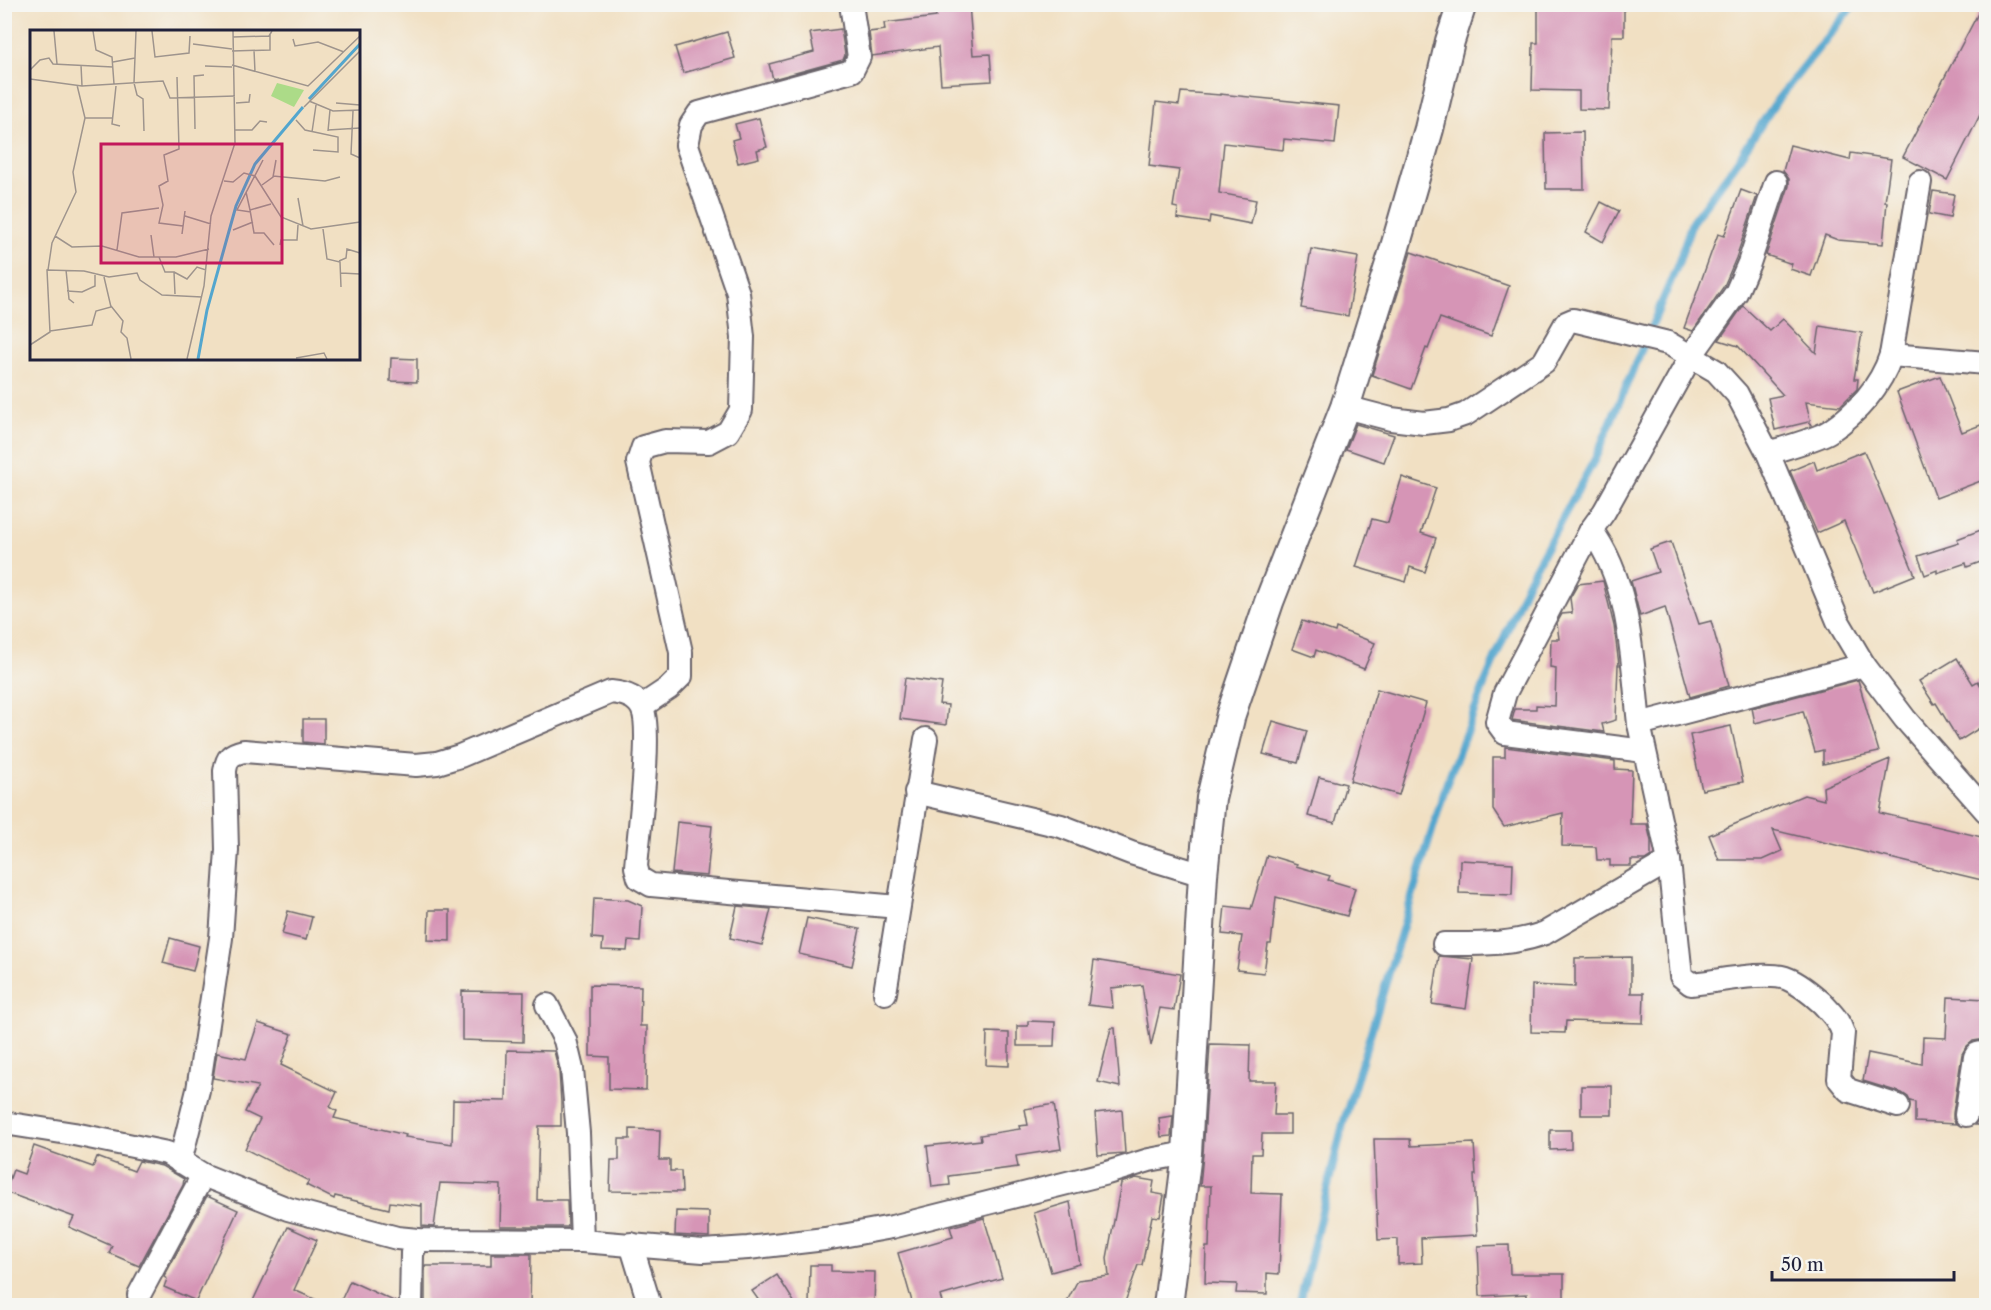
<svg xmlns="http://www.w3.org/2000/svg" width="1991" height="1310" viewBox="0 0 1991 1310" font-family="'Libre Caslon Text',serif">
  <rect width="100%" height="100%" fill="#f6f6f2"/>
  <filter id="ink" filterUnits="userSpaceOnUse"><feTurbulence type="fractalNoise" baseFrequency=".0167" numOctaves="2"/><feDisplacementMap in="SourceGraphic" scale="12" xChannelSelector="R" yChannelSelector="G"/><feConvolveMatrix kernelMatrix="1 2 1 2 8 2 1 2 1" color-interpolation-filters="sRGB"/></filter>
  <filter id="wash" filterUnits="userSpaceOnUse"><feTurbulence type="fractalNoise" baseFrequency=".008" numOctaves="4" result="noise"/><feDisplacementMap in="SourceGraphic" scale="24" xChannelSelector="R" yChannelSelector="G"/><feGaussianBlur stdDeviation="1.35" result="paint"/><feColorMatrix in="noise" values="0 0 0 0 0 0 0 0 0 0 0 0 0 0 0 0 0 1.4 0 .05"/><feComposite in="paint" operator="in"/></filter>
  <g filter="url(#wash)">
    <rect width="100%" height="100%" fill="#f1e0c3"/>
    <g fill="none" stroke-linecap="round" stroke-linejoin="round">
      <path stroke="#53a6ce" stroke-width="8" d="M1299,1306L1343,1124L1446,785L1486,680L1528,581L1595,459L1678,264L1692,222L1734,166L1778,99L1854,4"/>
    </g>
    <g id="blocks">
      <g fill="#d695b6">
        <path d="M935,4H969L973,55L990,54L992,81L941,84L938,47L872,56L869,32L885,30L884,23L936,17Z"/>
        <path d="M1538,4H1624V36H1612L1609,110L1579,109V91L1532,90L1533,43H1538Z"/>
        <path d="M1983,4H1986V103L1947,180L1903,157Z"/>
        <path d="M841,29L845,55L843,60L773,79L769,64L814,52L810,33Z"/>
        <path d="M727,32L735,58L683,73L675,47Z"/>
        <path d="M1181,92L1220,95V94L1339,106L1335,144L1284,139L1283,150L1224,143L1219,193L1256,200L1251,224L1210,216L1209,223L1177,218L1178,208L1173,207L1179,170L1149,166L1156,102L1179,105Z"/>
        <path d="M759,118L767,147L757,150L759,158L738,163L732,140L739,138L735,124Z"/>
        <path d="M1583,132L1584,189H1546L1545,133Z"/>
        <path d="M1790,145L1850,160L1851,153L1891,159L1885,202H1887L1883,244L1838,240L1825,235L1811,276L1790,269L1792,264L1766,255L1789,186V179L1783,171Z"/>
        <path d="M1741,190L1757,196L1736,258L1724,286L1693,331L1684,328L1718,234L1724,236Z"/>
        <path d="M1933,191L1954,194L1950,218L1929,214Z"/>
        <path d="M1601,202L1619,211L1603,242L1586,232Z"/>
        <path d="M1311,249L1358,257L1348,316L1301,308Z"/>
        <path d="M1411,252L1509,286L1491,336L1440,318L1428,349L1426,348L1411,389L1372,375Z"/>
        <path d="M1743,306L1770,331L1783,319L1816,353L1820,326L1862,333L1854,379H1858L1857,389L1840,406L1806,402L1811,425L1808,422L1775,430L1768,398L1783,395L1738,346L1719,340Z"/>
        <path d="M391,358L417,359V382L390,381Z"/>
        <path d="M1940,376L1962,432L1986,423V479L1936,498L1897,392Z"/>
        <path d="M1356,424L1394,435L1384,462L1346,449Z"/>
        <path d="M1864,451L1915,575L1873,592L1844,521L1817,533L1790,471L1814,461L1817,470Z"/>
        <path d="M1402,477L1436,488L1421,533L1436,538L1425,572L1410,567L1406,582L1356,567L1372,519L1388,523Z"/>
        <path d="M1986,528V560L1967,567L1966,563L1937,573V570L1925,575L1918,556L1959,543L1957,539Z"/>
        <path d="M1671,542L1699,624L1711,621L1729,686L1690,697L1665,607L1640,616L1631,581L1658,572L1650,549Z"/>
        <path d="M1603,581L1614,626L1619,665H1618L1616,720L1602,724L1604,732L1512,720L1515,709H1536V705L1555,706L1556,668L1550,667L1551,639H1559L1557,623L1562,614L1572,613L1570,598L1578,584Z"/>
        <path d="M1302,621L1335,632L1336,628L1375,643L1364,669L1316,650L1314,657L1292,649Z"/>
        <path d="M1957,658L1973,684L1978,681L1986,695V724L1959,741L1936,703L1934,704L1919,681Z"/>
        <path d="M905,678L942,683L939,704L948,705L946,725L900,719Z"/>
        <path d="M1858,680L1879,752L1823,764V750L1815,752L1803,711L1755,723L1752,708Z"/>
        <path d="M1377,689L1426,703L1399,795L1350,781Z"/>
        <path d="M303,719H324V744L303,742Z"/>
        <path d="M1273,721L1307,731L1298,763L1263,754Z"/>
        <path d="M1731,726L1743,782L1702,790L1690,735Z"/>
        <path d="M1505,747L1615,761V769L1632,770L1630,824H1647L1651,841V856L1645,860H1631V866H1610V860H1597L1596,847L1562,846L1563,813L1504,827L1493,810V757H1505Z"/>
        <path d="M1890,759L1880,813L1986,838V881L1773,830L1782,851L1762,860H1719L1709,835L1804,795L1824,800L1823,787Z"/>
        <path d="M1319,777L1346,784L1335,823L1308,816Z"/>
        <path d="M677,822L712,826L707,876L672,873Z"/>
        <path d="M1267,855L1297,864L1296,866L1330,876L1328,880L1355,888L1347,916L1276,897L1271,944H1268L1264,973L1237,970L1242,936L1222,934L1225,906L1251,909Z"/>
        <path d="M1460,860L1513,863L1512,895L1459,893Z"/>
        <path d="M594,898L628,900L642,906L640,942L628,941L627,951L602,950L603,939L592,938Z"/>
        <path d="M737,906L771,909L762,945L730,938Z"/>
        <path d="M429,910H450V941L428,940Z"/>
        <path d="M288,911L312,917L306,940L282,934Z"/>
        <path d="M807,918L860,929L852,966L799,954Z"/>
        <path d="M170,938L199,946L193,971L163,963Z"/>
        <path d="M1439,956L1473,959L1466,1009L1432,1004Z"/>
        <path d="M1631,957V993H1644L1643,1023L1566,1021L1565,1033L1531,1032L1532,985L1575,987V958Z"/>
        <path d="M1094,960L1180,974L1174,1010L1160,1008L1151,1046L1142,985L1111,988L1113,1008L1088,1005Z"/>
        <path d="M590,985L641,986L640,1026H647L646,1090L609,1089V1057L590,1056Z"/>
        <path d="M462,991L524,992L523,1042L462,1040Z"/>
        <path d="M1948,997L1986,999V1039L1973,1041L1966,1047L1962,1054L1953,1113V1119L1956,1124L1915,1122V1102L1910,1101L1908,1097L1902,1093L1863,1081L1868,1053L1922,1064L1923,1037L1946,1038Z"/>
        <path d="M1028,1021L1055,1022L1054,1046H1017V1026H1028Z"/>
        <path d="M258,1023L292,1034L281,1065L337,1092L330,1107L337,1111L334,1118L406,1135L405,1137L452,1144L453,1100L506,1101L507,1050L554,1051L559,1071L561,1102V1126H539L537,1200H567L568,1227H500L501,1185L440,1183L434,1227L422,1226V1203L421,1206L390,1202L389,1209L335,1196L334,1199L306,1185L309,1181L245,1149L260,1119L245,1112L258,1086L213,1078L217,1053L246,1059Z"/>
        <path d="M1111,1028H1115L1120,1087L1098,1082Z"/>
        <path d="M987,1032L1009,1033V1066L986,1065Z"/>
        <path d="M1210,1044L1250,1045L1249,1081H1276L1274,1115H1290V1134H1262L1261,1154H1252L1251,1193L1282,1194L1279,1274L1267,1273V1294L1236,1293L1237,1284L1205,1283L1206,1247H1209L1211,1186H1200L1203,1154Z"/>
        <path d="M1986,1071V1125H1975L1979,1117Z"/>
        <rect x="1581" y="1086" width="31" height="29"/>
        <path d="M1054,1104L1061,1149L1016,1156L1018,1167L949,1176L950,1185L932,1187L927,1146L981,1140L980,1135L1020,1129L1019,1126L1028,1125L1025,1109Z"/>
        <path d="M1122,1110L1125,1153L1098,1155L1095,1113Z"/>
        <path d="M1173,1116L1171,1136L1161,1137L1159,1118Z"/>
        <path d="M630,1129L660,1130L659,1160H670V1171H681L682,1192L610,1191L611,1160H619V1139H630Z"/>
        <path d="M1550,1130H1571V1149L1550,1150Z"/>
        <path d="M1374,1139H1410L1411,1146L1474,1143L1476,1175H1474L1477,1235L1421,1238L1422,1263L1398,1264V1239L1378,1240Z"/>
        <path d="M34,1146L93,1167L97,1157L134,1171L139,1161L162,1166L184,1179L183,1185L139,1266L109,1253L112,1246L69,1227L74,1217L5,1192L13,1170L24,1174Z"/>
        <path d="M1136,1178L1154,1181L1152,1193L1164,1195L1160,1217L1152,1216L1142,1265H1138L1124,1305H1065L1078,1280L1109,1276L1107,1258L1121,1183Z"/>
        <path d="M207,1196L238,1210L196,1301L164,1287L167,1279L164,1277Z"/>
        <path d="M1070,1202L1080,1264L1051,1272L1034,1213Z"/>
        <path d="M676,1211L709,1212V1237L675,1235Z"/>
        <path d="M984,1218L1002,1278L940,1296L943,1305H913L898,1253L953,1237L950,1227Z"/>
        <path d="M288,1227L317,1240L294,1290L328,1305H251Z"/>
        <path d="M1509,1245L1510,1274H1564V1305H1527V1294L1480,1296L1478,1246Z"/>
        <path d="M491,1254H531L530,1305H425V1266H491Z"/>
        <path d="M810,1265H831V1271L875,1272L874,1305H809Z"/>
        <path d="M777,1275L796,1305H762L752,1291Z"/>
        <path d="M350,1281L398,1303V1305H339Z"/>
      </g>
    </g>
  </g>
  <g filter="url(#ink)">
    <use href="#blocks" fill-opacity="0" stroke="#6a646b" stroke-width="1.5"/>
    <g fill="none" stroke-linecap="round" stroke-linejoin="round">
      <g stroke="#6a646b" stroke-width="26">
        <g id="minor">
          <path d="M1891,355L1986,363"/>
          <path d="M1345,407L1391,419L1424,423L1449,420L1466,414L1544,362L1566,323L1573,320L1668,343L1716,371L1737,394L1768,453L1838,621L1864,665L1905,719L1986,811"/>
          <path d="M1768,453C1784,448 1818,439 1830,431C1857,413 1881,386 1891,355L1920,182"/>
          <path d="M1591,530C1631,583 1632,661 1639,724"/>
          <path d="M1864,665L1639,724L1669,861L1681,976L1691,984C1715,982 1767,970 1788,979C1800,984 1812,994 1822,1003C1831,1013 1839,1020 1843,1033L1839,1079L1848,1090L1898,1106"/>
          <path d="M642,706L669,688L681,676V652L638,462L643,447L665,441L709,442L728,432L741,410L743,337L738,293L687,145L691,125L699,113L852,71L859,57L851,4"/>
          <path d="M1644,751L1505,733L1497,722L1505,693L1591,530L1604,512L1691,356L1736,293L1749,263L1776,182"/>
          <path d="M916,792L1061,826L1131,853L1203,875"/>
          <path d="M1444,944C1479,944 1512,945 1545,933L1669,861"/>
          <path d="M885,993L926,739"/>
          <path d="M547,1005L565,1040L572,1069L578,1133L582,1241"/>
          <path d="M1966,1115L1975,1057L1977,1054L1986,1052"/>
          <path d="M4,1123L74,1134L167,1153L203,1175L288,1209L397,1238L418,1240L582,1241L703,1251L748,1248L825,1239L892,1227L1107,1173L1149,1160L1187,1153"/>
          <path d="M180,1162L198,1090L221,938L227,850L225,771C227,757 231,754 244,751L416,765L437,763L460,756L611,692C623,693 636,696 642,708C653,728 638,838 636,867L639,878L651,885L898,907"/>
          <path d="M631,1244L650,1306"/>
          <path d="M139,1295L203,1175"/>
          <path d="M411,1306L412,1253L418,1240"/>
        </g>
      </g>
      <g stroke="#6a646b" stroke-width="32">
        <path id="tertiary" d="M1168,1306L1187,1153L1203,875L1211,798L1231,714L1269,602L1345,407L1393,254L1429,129L1450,41L1462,4"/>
      </g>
      <use href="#minor" stroke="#fff" stroke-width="22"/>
      <use href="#tertiary" stroke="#fff" stroke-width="28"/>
    </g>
  </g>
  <g transform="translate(30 30)">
    <rect width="330" height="330" fill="#f1e0c3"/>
    <path d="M247,53L274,60L264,77L241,66Z" fill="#acdb88"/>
    <path fill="none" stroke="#53a6ce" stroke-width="3" d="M279,69L330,14M168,329L177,280L206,176L225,134L273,77"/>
    <path fill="none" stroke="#9e948d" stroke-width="1.5" d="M24,1L27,34M63,1L66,20L82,27L84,54M106,1L104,53L107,65L113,69L114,101M122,1L125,27L159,23L160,6M203,7L239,6L242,1M263,9L265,16L288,12L314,22M163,14L202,19M224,20L225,42M202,21L240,20V5M83,32L105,28M51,35L52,56M202,35L278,56L330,6M175,36L202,37M0,40L10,30L19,28L23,34L83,37M147,47L149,119L134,125L138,151L129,156L133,175L129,193L153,196M0,49L52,56L133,51L140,68L205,66M86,56L82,94L90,96M279,71L303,81L330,80M206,73L219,72L220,64M306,73L330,75M274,77L330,21M323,81L321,124L330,128M55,88H82M266,90L275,100L308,107V122L283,120M165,99L164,46L174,45M205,100H222L230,91L237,92M298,100L330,98M298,101L300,80M282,102L286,75M243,146L295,151L310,147M194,151L203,152L214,143L225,146L251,187L281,199L330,192M232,155L243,147L246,130M216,162L220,180M268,168L273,196M241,174L220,180L224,203H234L244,215M221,182L207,180L233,130M155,186L181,194M293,199L297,229L310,232L311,257M203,200L223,192M152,204L155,181M121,205L124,227M25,206L42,217L72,216L109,227H146L179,219M250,215L251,210H267L268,195M87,220L92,183L129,178M129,227L135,242H144L145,264M309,231L316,228L317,219L330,223M18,240L22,213L46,162L43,142L55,88L47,55M36,240L39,269L44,273M144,242L157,249L167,237L176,240M311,243L330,244M37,261L52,262L65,256V243M81,276L93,291L91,302L97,308L101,329M20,301L62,295L66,281L81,277L74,247M0,315L20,302L17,240L54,241L79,247L107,243L110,250L132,265L172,267M266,328L294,323L297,329M157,329L174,256L181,186L205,113L203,1"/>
    <path fill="#c2185b" fill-opacity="0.15" stroke="#c2185b" stroke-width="3" d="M71,114H252V233H71Z"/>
    <rect width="330" height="330" fill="none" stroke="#22223b" stroke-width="3"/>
  </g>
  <rect width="1991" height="1310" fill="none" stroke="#f6f6f2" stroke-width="24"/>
  <path d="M1772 1271v9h182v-9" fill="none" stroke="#22223b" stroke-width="3"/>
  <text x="1781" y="1271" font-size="18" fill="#22223b" stroke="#f6f6f2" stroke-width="4.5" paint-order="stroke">50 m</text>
</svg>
